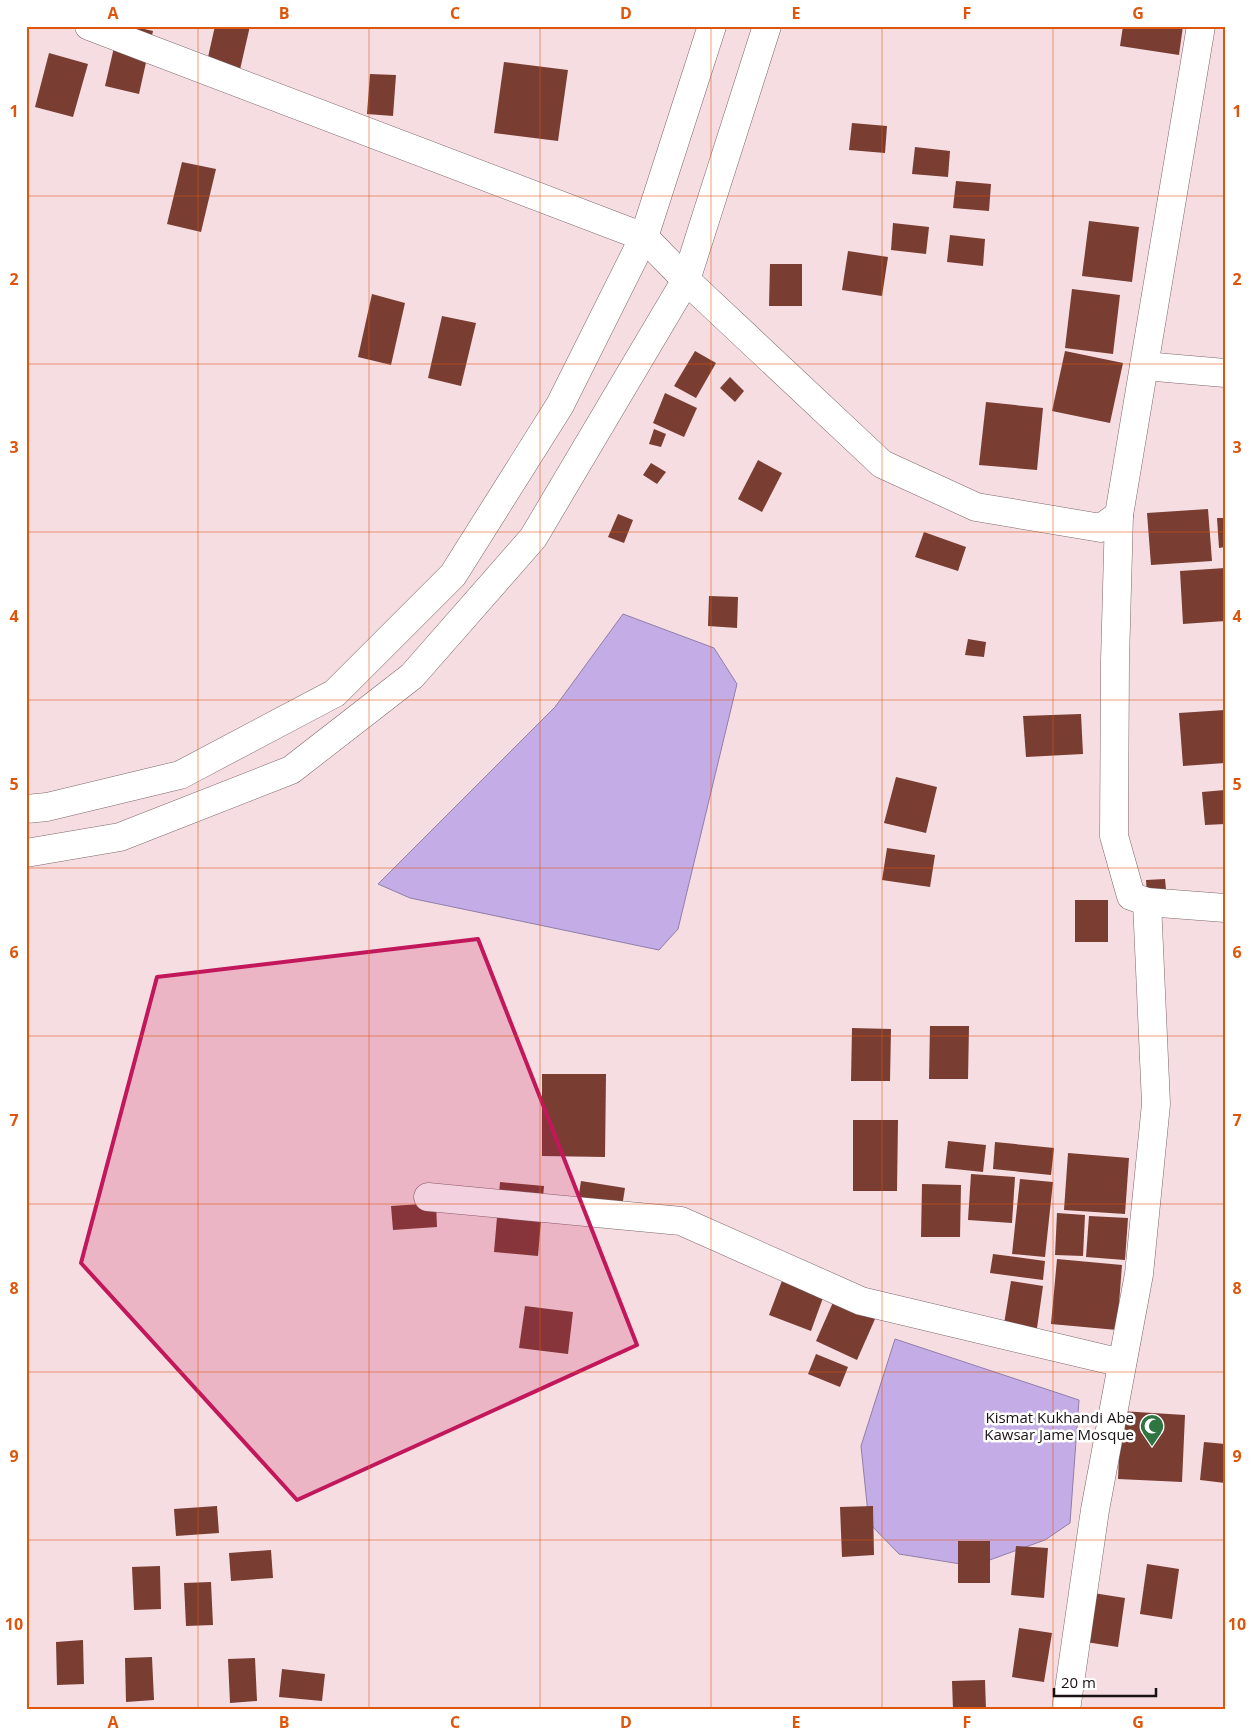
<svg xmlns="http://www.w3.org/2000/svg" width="1251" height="1736" viewBox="0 0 1251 1736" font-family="'Open Sans',sans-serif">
  <rect width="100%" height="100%" fill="#f6dde2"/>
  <g fill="#c4ace7" stroke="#917ea7">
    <path d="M623,614L714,648L737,684L678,929L659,950L410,898L378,884L555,707Z"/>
    <path d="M895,1339L1079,1400L1070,1523L1045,1540L973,1566L899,1554L869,1523L861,1446Z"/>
  </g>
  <g fill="#793d32">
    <path d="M119,26H131L153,31L139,94L105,86Z"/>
    <path d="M215,26H250L239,74L206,66Z"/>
    <path d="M529,26H553V29L529,28Z"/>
    <path d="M1123,26H1183L1179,55L1120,46Z"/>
    <path d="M49,53L88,64L73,117L35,107Z"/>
    <path d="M504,62L568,70L558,141L494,133Z"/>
    <path d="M370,74L396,75L393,116L367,114Z"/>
    <path d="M852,123L887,126L885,153L849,150Z"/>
    <path d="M915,147L950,151L948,177L912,174Z"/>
    <path d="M182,162L216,169L201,232L167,224Z"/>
    <path d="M956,181L991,184L989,211L953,208Z"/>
    <path d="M1089,221L1139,227L1132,282L1082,276Z"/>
    <path d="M893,223L929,227L926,254L891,250Z"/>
    <path d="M950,235L985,239L983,266L947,262Z"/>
    <path d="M848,251L888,257L882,296L842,290Z"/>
    <path d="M770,264H802V306H769Z"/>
    <path d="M1072,289L1120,295L1113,354L1065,348Z"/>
    <path d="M372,294L405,303L391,365L358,357Z"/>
    <path d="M442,316L476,323L461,386L428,378Z"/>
    <path d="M695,351L716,363L696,398L674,386Z"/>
    <path d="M1065,351L1123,363L1110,423L1052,411Z"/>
    <path d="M730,377L744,391L735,402L720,388Z"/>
    <path d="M665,393L697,408L684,437L653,423Z"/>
    <path d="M986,402L1043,408L1037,470L979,465Z"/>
    <path d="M654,429L666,434L661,447L649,444Z"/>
    <path d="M758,460L782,473L762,512L738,499Z"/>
    <path d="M651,463L666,472L657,484L643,475Z"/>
    <path d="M1208,509L1212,561L1151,565L1147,513Z"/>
    <path d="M618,514L633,520L624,543L608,537Z"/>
    <path d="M1217,518H1225V547L1219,548Z"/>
    <path d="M924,532L966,547L958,571L915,557Z"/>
    <path d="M1225,568V621L1183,624L1180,571Z"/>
    <path d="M709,596L738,597L737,628L708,626Z"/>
    <path d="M968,639L986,642L984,657L965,655Z"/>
    <path d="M1225,710V763L1183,766L1179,713Z"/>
    <path d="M1081,714L1083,754L1026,757L1023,716Z"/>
    <path d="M896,777L937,787L926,833L884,823Z"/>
    <path d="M1225,790V824L1205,825L1202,792Z"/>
    <path d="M887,848L935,855L930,887L882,880Z"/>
    <path d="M1165,879L1168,911L1148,912L1146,880Z"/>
    <rect x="1075" y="900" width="33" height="42"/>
    <path d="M930,1026H969L968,1079H929Z"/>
    <path d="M852,1028L891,1029L890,1081H851Z"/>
    <path d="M542,1074H606L605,1157L542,1156Z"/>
    <path d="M853,1120H898L897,1191H853Z"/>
    <path d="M948,1141L986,1145L983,1172L945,1168Z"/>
    <path d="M995,1142L1054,1148L1051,1175L993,1169Z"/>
    <path d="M1068,1153L1129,1158L1125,1214L1064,1210Z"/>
    <path d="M971,1174L1015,1177L1012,1223L968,1220Z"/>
    <path d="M1020,1179L1053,1182L1045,1257L1012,1254Z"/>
    <path d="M581,1181L625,1188L619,1226L575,1219Z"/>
    <path d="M500,1182L544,1186L538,1256L494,1252Z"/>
    <path d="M922,1184L961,1185L960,1237H921Z"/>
    <path d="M436,1203L437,1227L393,1230L391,1206Z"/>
    <path d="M1057,1213L1085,1215L1083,1256L1055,1255Z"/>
    <path d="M1089,1216L1128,1218L1125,1260L1086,1257Z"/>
    <path d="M993,1254L1045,1261L1043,1280L990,1273Z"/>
    <path d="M1057,1259L1122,1265L1117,1330L1051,1324Z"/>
    <path d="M783,1278L824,1295L811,1331L769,1315Z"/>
    <path d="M1011,1281L1043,1286L1036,1335L1003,1330Z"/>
    <path d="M834,1300L875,1319L857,1360L816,1341Z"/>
    <path d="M525,1306L573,1312L568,1354L519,1348Z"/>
    <path d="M816,1354L848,1367L840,1387L808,1374Z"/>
    <path d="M1121,1411L1185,1415L1182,1482L1118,1479Z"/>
    <path d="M1204,1442L1225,1444V1483L1200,1480Z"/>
    <path d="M217,1506L219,1533L176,1536L174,1509Z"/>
    <path d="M873,1506L874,1555L842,1557L840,1507Z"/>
    <rect x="958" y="1541" width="32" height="42"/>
    <path d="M1016,1546L1048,1548L1044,1598L1011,1595Z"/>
    <path d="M271,1550L273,1578L231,1581L229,1553Z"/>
    <path d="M1147,1564L1179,1569L1172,1619L1140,1614Z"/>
    <path d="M160,1566L161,1609L134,1610L132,1567Z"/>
    <path d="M211,1582L213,1625L186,1626L184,1583Z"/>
    <path d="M1093,1593L1125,1598L1118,1647L1086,1642Z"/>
    <path d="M1019,1628L1052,1633L1044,1682L1012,1677Z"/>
    <path d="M83,1640L84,1684L57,1685L56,1642Z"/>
    <path d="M152,1657L154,1700L126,1702L125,1658Z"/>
    <path d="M255,1658L257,1701L230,1703L228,1659Z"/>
    <path d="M282,1669L325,1674L322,1701L279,1697Z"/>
    <path d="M985,1680L986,1710H953L952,1681Z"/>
  </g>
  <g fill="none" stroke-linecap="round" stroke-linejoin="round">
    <g stroke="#7d676c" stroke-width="29">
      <g id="minor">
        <path d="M89,26L644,237L686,280L882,464L976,507L1101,528L1119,515L1201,26"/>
        <path d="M1144,366L1225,373"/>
        <path d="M1147,902L1225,908"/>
        <path d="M428,1197L681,1221L861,1301L1122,1363"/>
        <path d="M1066,1710L1095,1510L1139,1274L1156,1104L1147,902L1131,896L1114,836L1115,661L1119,515"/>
      </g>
    </g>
    <g stroke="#7d676c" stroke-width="29">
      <g id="major">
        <path d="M26,809L47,807L180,775L335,693L453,575L560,405L644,237L712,26"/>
        <path d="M26,853L120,837L291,770L412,676L533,538L686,280L767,26"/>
      </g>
    </g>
    <use href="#minor" stroke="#fff" stroke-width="28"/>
    <use href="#major" stroke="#fff" stroke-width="28"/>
  </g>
  <path fill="#c2185b" fill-opacity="0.2" stroke="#c2185b" stroke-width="4" stroke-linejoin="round" d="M478,939L637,1345L297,1500L81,1263L157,977Z"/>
  <path fill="none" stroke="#de550c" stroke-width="1" stroke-opacity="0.55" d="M198,26V1710M369,26V1710M540,26V1710M711,26V1710M882,26V1710M1053,26V1710M26,196H1225M26,364H1225M26,532H1225M26,700H1225M26,868H1225M26,1036H1225M26,1204H1225M26,1372H1225M26,1540H1225"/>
  <defs>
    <g id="mosque-pin" transform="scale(1.25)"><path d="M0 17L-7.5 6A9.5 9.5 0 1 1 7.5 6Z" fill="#2e7542" stroke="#fff"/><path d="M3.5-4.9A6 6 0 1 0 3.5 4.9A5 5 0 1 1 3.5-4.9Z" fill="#fff"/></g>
  </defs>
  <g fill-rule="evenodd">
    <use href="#mosque-pin" x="1152" y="1426"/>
  </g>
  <g text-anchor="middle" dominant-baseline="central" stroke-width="5" stroke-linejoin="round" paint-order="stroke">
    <g font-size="15" fill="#191113" stroke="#fff" text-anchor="end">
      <text x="1134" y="1417">Kismat Kukhandi Abe<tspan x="1134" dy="17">Kawsar Jame Mosque</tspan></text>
    </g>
  </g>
  <rect width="1251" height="1736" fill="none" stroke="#ffffff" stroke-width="55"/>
  <path d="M1054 1688v8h102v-8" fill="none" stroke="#191113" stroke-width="2.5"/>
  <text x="1061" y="1688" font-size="15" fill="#191113" stroke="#ffffff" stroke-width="4" paint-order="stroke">20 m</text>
  <rect x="28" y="28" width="1196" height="1680" fill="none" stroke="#de550c" stroke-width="2"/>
  <g font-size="16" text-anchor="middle" font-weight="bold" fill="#de550c">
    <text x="113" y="19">A</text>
    <text x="284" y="19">B</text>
    <text x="455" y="19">C</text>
    <text x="626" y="19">D</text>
    <text x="796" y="19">E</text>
    <text x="967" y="19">F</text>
    <text x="1138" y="19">G</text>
    <text x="14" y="117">1</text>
    <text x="1237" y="117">1</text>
    <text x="14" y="285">2</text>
    <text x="1237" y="285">2</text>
    <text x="14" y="453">3</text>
    <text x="1237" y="453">3</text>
    <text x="14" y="622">4</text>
    <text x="1237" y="622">4</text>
    <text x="14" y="790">5</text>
    <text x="1237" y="790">5</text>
    <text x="14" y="958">6</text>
    <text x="1237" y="958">6</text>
    <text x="14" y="1126">7</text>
    <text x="1237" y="1126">7</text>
    <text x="14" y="1294">8</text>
    <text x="1237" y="1294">8</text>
    <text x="14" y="1462">9</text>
    <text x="1237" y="1462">9</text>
    <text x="14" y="1630">10</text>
    <text x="1237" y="1630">10</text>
    <text x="113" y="1728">A</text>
    <text x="284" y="1728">B</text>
    <text x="455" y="1728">C</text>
    <text x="626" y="1728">D</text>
    <text x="796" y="1728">E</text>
    <text x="967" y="1728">F</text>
    <text x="1138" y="1728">G</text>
  </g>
</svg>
